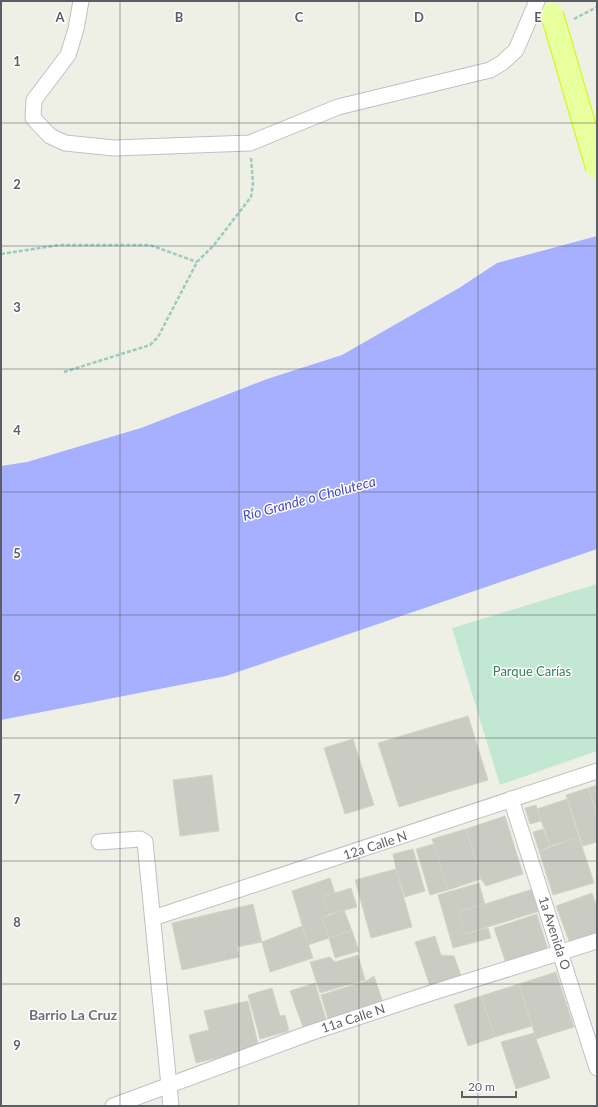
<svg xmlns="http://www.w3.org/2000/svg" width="598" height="1107" viewBox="0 0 598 1107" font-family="Lato,sans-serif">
  <rect width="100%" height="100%" fill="#eef0e6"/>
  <path fill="#c2e8d3" d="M597,584V751L500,785L452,628Z"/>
  <path fill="#a7b0ff" d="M597,236V549L226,676L1,720V466L27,462L141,428L267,379L342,355L459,288L497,263Z"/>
  <g fill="#cacbc2" stroke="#d3d5c4">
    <path d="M468,716L488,780L399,807L378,743Z"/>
    <path d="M353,739L374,805L345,814L324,748Z"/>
    <path d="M212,775L219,831L180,836L173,780Z"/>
    <path d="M597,785V815L588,788Z"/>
    <path d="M588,788L597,815V842L583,846L566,795Z"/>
    <path d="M567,799L579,837L550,846L537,809Z"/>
    <path d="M536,805L541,821L530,824L525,808Z"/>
    <path d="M505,816L523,874L486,886L481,879L466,829Z"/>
    <path d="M466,829L481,879L448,890L432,839Z"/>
    <path d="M543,829L550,846L539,851L533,832Z"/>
    <path d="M579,837L594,883L553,895L539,851Z"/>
    <path d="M434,844L448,890L430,895L416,849Z"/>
    <path d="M413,849L425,891L405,897L396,869L393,854Z"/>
    <path d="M396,869L412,927L371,938L355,880Z"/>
    <path d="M330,878L335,893L322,897L330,914L322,918L329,938L308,945L292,891Z"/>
    <path d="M479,883L485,905L459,912L465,934L488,928L491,938L453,948L438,895Z"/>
    <path d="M351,888L357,907L330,914L322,897Z"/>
    <path d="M533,889L540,911L465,934L459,912Z"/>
    <path d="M592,893L597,907V937L571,946L556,906Z"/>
    <path d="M253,904L262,942L237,947L239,957L182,970L172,923Z"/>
    <path d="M344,910L352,931L329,938L322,918Z"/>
    <path d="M537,914L549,953L507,966L494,928Z"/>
    <path d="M302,926L313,958L270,972L262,942Z"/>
    <path d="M352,931L359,951L335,958L329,938Z"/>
    <path d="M435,936L441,955L454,956L462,978L431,989L415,942Z"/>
    <path d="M358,955L365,980L320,993L310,962L330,957L335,962Z"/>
    <path d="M556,972L574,1027L536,1039L519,984Z"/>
    <path d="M374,976L383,1003L329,1023L321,995L366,981Z"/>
    <path d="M315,983L327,1023L304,1030L290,991Z"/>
    <path d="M519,984L532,1026L495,1037L481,996Z"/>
    <path d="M272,988L280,1016L285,1015L289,1031L260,1039L248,995Z"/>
    <path d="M481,996L495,1037L468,1046L454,1005Z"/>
    <path d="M248,1001L259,1048L196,1063L189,1035L209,1030L204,1011Z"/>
    <path d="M534,1033L550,1078L516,1089L501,1042Z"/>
  </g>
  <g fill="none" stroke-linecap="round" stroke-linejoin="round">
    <g stroke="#c0bfc7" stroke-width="17">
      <g id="minor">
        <path d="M81,1L76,29L68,55L34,100L33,118L50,136L65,143L114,148L250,143L338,107L490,70L502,63L516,50L537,1"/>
        <path d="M511,799L597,1068"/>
        <path d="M99,842L140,839L145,842L171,1106"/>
        <path d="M153,918L597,771"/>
        <path d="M113,1106L307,1034L434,992L597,941"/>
      </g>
    </g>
    <g stroke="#9bcbbf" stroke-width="2.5" stroke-dasharray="4 2" stroke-linecap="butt">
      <path d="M574,19L597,7"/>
      <path d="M1,254L59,245H150L197,262"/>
      <path d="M64,372L150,345L158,337L197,262L214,245L251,197L253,183L251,158"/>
    </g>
    <use href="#minor" stroke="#fff" stroke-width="15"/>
    <g stroke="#d3f600" stroke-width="24" stroke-linecap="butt">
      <path id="trunk-bridge" d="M552,14L597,168"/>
    </g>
    <use href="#trunk-bridge" stroke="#e8ff9d" stroke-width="22"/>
  </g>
  <path fill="none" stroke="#5d5d66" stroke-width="1" stroke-opacity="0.55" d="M120,1V1106M239,1V1106M359,1V1106M478,1V1106M1,123H597M1,246H597M1,369H597M1,492H597M1,615H597M1,738H597M1,861H597M1,984H597"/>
  <g text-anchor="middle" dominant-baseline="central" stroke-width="3" stroke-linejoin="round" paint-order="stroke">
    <g font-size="13" fill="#31825a" stroke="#fff">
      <text x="532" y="671">Parque Carías</text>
    </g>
    <g font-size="13" fill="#5d5d66" stroke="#fff">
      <text transform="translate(375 845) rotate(-18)">12a Calle N</text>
      <text transform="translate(555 933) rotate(72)">1a Avenida O</text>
      <text transform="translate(353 1018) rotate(-18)">11a Calle N</text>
    </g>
    <g font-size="14" font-style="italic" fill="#4549c7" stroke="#fff">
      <text transform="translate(309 498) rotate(-15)">Río Grande o Choluteca</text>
    </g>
    <g font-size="14" font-weight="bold" fill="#6e6f78" stroke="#fff">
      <text x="73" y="1014">Barrio La Cruz</text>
    </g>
  </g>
  <g font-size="13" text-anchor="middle" font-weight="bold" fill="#5d5d66" stroke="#fff" stroke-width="3" stroke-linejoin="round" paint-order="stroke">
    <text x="60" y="22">A</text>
    <text x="179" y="22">B</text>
    <text x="299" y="22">C</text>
    <text x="419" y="22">D</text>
    <text x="538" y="22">E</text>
    <text x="17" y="66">1</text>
    <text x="17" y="189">2</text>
    <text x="17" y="312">3</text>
    <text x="17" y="435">4</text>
    <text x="17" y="558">5</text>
    <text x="17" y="681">6</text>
    <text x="17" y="804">7</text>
    <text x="17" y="927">8</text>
    <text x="17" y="1050">9</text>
  </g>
  <rect width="598" height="1107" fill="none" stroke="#5d5d66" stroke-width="4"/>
  <path d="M462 1091v6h54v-6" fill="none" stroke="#5d5d66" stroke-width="2"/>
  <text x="468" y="1091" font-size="12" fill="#5d5d66" stroke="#ffffff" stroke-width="3" paint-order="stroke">20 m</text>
</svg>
